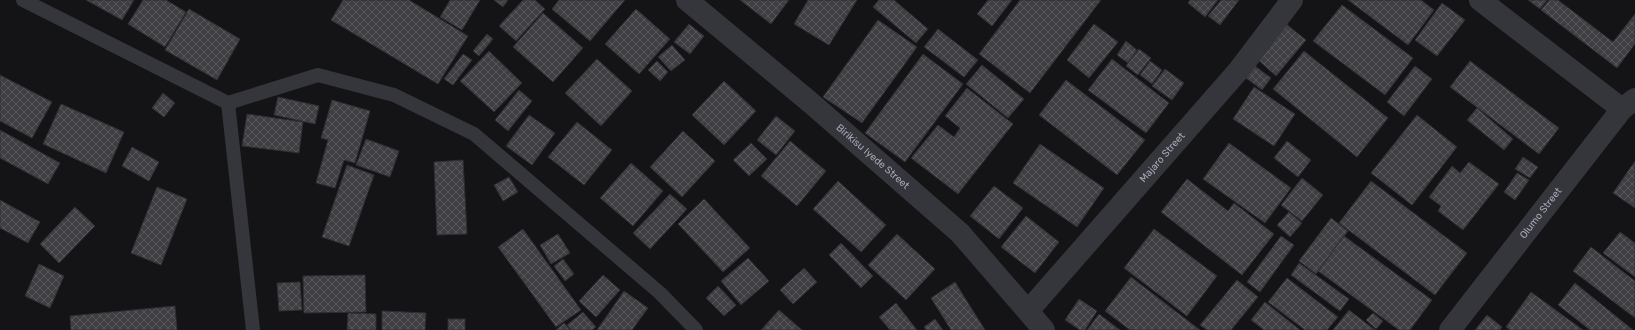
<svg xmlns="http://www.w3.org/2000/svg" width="1635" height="330" viewBox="0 0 1635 330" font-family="Rubik,sans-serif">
  <defs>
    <pattern id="building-cross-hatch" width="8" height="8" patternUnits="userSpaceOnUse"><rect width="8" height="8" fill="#3f3e43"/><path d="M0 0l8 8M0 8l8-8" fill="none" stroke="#58575c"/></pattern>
  </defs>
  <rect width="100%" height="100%" fill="#141416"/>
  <g fill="url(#building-cross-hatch)" stroke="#2f2e32">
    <path d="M86,0H134L122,20Z"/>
    <path d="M143,0H166L186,12L165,47L128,24Z"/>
    <path d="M343,0H409L468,36L438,84L331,20Z"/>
    <path d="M450,0H480L462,30L440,17Z"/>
    <path d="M494,0H508L503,7Z"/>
    <path d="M523,0H535L545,9L516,41L499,26Z"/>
    <path d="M559,0H625L590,41L552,9Z"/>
    <path d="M740,0H789L771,24Z"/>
    <path d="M808,0H857L829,45L794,24Z"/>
    <path d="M879,0H894L928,29L916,43L873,7Z"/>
    <path d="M988,0H1012L992,26L977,14Z"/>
    <path d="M1020,0H1101L1030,93L979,54Z"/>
    <path d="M1190,0H1218L1205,17L1188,3Z"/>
    <path d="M1221,0H1239L1220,25L1208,16Z"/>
    <path d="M1348,0H1421L1434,10L1408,45Z"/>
    <path d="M1528,0H1547L1540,9Z"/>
    <path d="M1549,0H1558L1613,42L1635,14V44L1617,68L1541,10Z"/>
    <path d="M1442,3L1465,20L1437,56L1415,40Z"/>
    <path d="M1342,5L1413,58L1385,95L1313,41Z"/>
    <path d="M189,9L240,39L217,80L165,50Z"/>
    <path d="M636,9L670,39L639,74L605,44Z"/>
    <path d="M543,13L583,48L553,82L513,47Z"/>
    <path d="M878,20L917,47L862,123L823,97Z"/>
    <path d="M1285,23L1306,40L1276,76L1256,58Z"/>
    <path d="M689,24L704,36L690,54L674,42Z"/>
    <path d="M1094,24L1118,42L1089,78L1067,60Z"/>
    <path d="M938,29L978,60L964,77L924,47Z"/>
    <path d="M487,34L493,39L479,56L473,51Z"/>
    <path d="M1126,41L1137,50L1128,63L1117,55Z"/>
    <path d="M672,45L685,60L671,71L658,57Z"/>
    <path d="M1139,49L1151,58L1138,75L1126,66Z"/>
    <path d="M489,51L522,83L494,112L460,81Z"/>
    <path d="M1304,51L1388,118L1357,157L1273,89Z"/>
    <path d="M463,54L472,60L453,85L444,79Z"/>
    <path d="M923,54L963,84L905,162L865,133Z"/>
    <path d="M597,59L632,91L601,126L565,93Z"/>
    <path d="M1112,59L1169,103L1146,133L1088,90Z"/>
    <path d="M657,61L668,72L660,81L648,70Z"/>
    <path d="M1150,61L1162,70L1152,84L1140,75Z"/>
    <path d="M1470,61L1559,128L1539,154L1450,87Z"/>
    <path d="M982,65L1024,99L1008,118L966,84Z"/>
    <path d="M1255,66L1271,78L1262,90L1246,78Z"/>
    <path d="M1415,66L1432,79L1404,116L1387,102Z"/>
    <path d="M1165,69L1184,83L1172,100L1152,86Z"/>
    <path d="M0,75L52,102L32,138L0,121Z"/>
    <path d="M1066,80L1145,140L1117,175L1039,115Z"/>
    <path d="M724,81L756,111L724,145L692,115Z"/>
    <path d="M1254,87L1295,114L1274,146L1233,119Z"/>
    <path d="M967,88L1013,124L958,194L911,158L938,125L954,137L960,128L945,116Z"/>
    <path d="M519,90L532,101L508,131L495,120Z"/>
    <path d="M163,93L175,103L164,117L152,108Z"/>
    <path d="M278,97L319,106L315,124L274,115Z"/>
    <path d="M332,100L370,111L355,163L344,160L335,188L316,183L328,140L321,138Z"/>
    <path d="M61,104L124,132L106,173L43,144Z"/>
    <path d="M1477,108L1513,139L1504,150L1467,120Z"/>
    <path d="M247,114L303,122L299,153L242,146Z"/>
    <path d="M529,115L555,133L532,165L506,146Z"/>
    <path d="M1417,115L1457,147L1412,205L1371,173Z"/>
    <path d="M776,116L795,131L776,155L757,140Z"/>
    <path d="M577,122L612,150L584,185L548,157Z"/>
    <path d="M0,130L60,163L48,184L0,158Z"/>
    <path d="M683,131L715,161L682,197L650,167Z"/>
    <path d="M366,139L399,151L390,177L356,165Z"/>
    <path d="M790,141L826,171L797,206L761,176Z"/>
    <path d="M1287,141L1311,160L1298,177L1274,158Z"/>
    <path d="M751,143L767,159L749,176L733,160Z"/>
    <path d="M1229,143L1291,188L1265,223L1203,179Z"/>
    <path d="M1040,144L1104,188L1077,227L1013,183Z"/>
    <path d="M132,147L159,162L149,181L122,166Z"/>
    <path d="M1523,157L1538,167L1530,178L1515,169Z"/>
    <path d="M463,160L467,234L437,235L434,162Z"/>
    <path d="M1635,161V208L1613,193Z"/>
    <path d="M1469,162L1499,184L1463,230L1438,211L1441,206L1429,197L1452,166L1460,173Z"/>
    <path d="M631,163L663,191L633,226L600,198Z"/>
    <path d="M347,165L374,175L349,246L322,237Z"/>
    <path d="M1517,173L1529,180L1515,200L1504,192Z"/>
    <path d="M509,177L518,192L503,201L494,185Z"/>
    <path d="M1302,178L1323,195L1302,221L1281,205Z"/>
    <path d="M1187,179L1228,211L1234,203L1274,234L1242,275L1161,212Z"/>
    <path d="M838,181L886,225L861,252L813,209Z"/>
    <path d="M1371,181L1467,253L1435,295L1339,223Z"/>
    <path d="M994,186L1023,208L999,239L970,216Z"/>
    <path d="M157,187L187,199L161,265L131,253Z"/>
    <path d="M670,194L687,209L650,249L633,233Z"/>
    <path d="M704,199L750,248L723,272L678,224Z"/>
    <path d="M0,200L40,222L28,243L0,228Z"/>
    <path d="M75,207L95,226L59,263L40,244Z"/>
    <path d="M1289,212L1302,223L1290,237L1277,225Z"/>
    <path d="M1026,216L1059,242L1035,273L1001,247Z"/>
    <path d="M1331,218L1348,231L1316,274L1299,261Z"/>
    <path d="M523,229L581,310L556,327L498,247Z"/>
    <path d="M1154,229L1217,276L1187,316L1124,268Z"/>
    <path d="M1620,232L1635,243V277L1603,253Z"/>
    <path d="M558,234L570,253L551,264L540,245Z"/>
    <path d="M897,234L935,269L906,300L868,265Z"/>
    <path d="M1281,236L1294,245L1260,292L1247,282Z"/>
    <path d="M1344,236L1432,300L1410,330H1399L1318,271Z"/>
    <path d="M841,243L873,276L861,288L829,255Z"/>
    <path d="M1591,247L1635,281V318L1573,271Z"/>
    <path d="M748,258L769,281L741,305L721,281Z"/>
    <path d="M563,259L574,274L565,281L554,266Z"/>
    <path d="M1299,263L1349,299L1340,311L1291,275Z"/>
    <path d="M39,264L64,276L50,308L25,296Z"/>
    <path d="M804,268L817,282L793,304L780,290Z"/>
    <path d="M365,275L366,312L304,313L303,276Z"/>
    <path d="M603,275L620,290L596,317L579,301Z"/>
    <path d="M1131,277L1200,330H1130L1105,311Z"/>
    <path d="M1287,278L1338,317L1327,330H1305L1268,302Z"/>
    <path d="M1237,280L1258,297L1231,330H1207L1200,325Z"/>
    <path d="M300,282L302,310L279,311L277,283Z"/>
    <path d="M955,282L985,330H951L931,298Z"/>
    <path d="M1575,283L1633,330H1590L1558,305Z"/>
    <path d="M718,286L736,305L724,316L706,298Z"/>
    <path d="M624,291L648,308L632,330H597Z"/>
    <path d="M1531,292L1583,330H1510L1506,327Z"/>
    <path d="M1079,299L1097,311L1085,330H1080L1065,320Z"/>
    <path d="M1265,302L1300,330H1264L1251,320Z"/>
    <path d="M896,303L917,330H890L879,317Z"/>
    <path d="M175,306L177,330H71L70,316Z"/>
    <path d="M779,310L802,330H761Z"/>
    <path d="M1349,310L1375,330H1333Z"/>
    <path d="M382,311L426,313L425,330H382Z"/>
    <path d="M583,312L596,327L592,330H571L567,325Z"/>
    <path d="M348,313L376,314V330H347Z"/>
    <path d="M1373,313L1383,321L1376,329L1366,320Z"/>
    <path d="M1099,314L1120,330H1087Z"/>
    <path d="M1487,315L1502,327L1500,330H1475Z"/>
    <rect x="448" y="319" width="17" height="11"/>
    <path d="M935,319L943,330H926L924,327Z"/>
    <path d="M564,323L570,330H556Z"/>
  </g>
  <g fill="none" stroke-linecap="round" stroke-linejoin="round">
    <g stroke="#35363b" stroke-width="14">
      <path d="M23,0L228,103L253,330"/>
      <path d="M228,103L318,75L394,95L474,134L660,293L696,330"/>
    </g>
    <g stroke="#35363b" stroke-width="22">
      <path d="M1480,0L1622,109"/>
      <path id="s1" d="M1028,311L1239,70L1292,0"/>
    </g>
    <g stroke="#35363b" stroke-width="22">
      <path id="s2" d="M687,0L811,103L960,233L1044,330"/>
      <path id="s3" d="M1450,330L1622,109L1635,99"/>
    </g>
  </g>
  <g text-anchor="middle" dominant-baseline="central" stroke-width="3" stroke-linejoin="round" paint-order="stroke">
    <g font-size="10" fill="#a6a9b6" stroke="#0f0f11">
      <text stroke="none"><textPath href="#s2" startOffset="243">Birikisu Iyede Street</textPath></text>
      <text stroke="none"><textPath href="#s1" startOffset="204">Majaro Street</textPath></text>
      <text stroke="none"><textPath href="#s3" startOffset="148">Olumo Street</textPath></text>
    </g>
  </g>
</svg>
